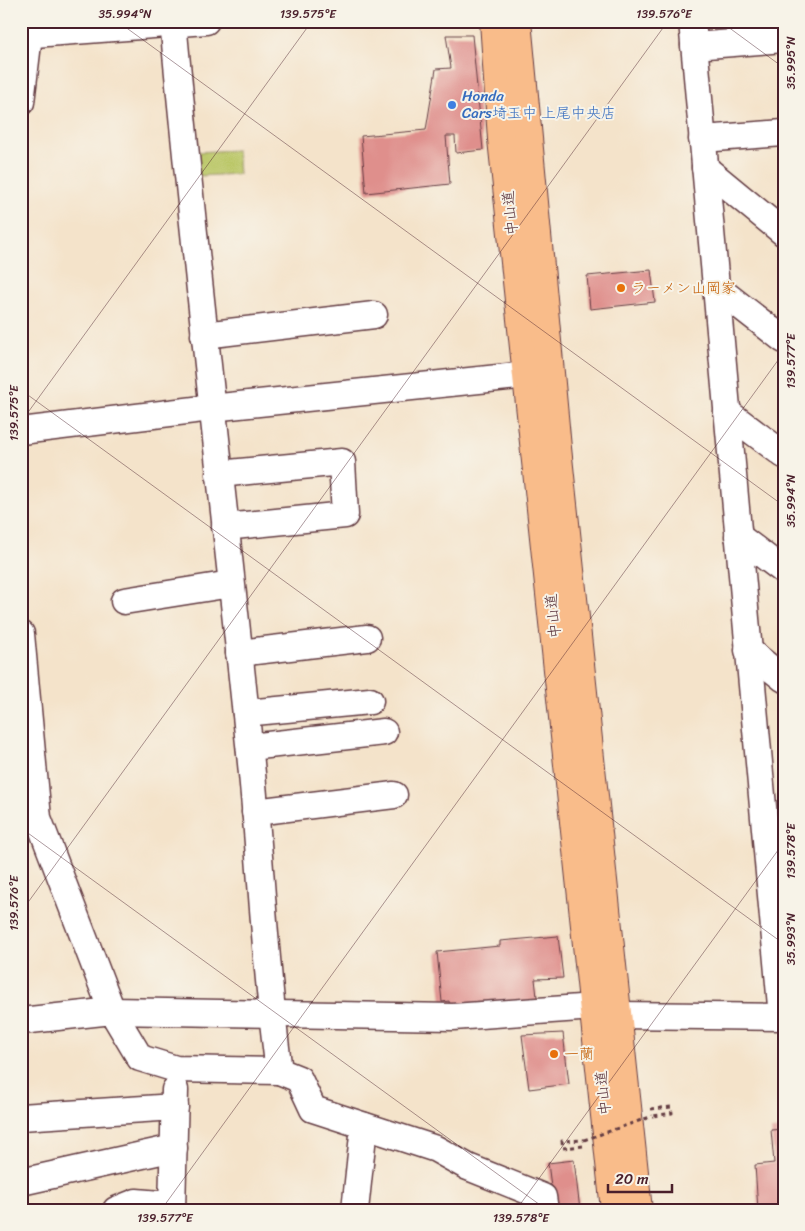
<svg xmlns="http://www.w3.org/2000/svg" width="805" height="1231" viewBox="0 0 805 1231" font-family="Sriracha,'Klee One',sans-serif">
  <rect width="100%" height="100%" fill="#f7f3e8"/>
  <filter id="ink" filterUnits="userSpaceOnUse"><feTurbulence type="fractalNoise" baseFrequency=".02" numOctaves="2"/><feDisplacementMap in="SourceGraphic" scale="10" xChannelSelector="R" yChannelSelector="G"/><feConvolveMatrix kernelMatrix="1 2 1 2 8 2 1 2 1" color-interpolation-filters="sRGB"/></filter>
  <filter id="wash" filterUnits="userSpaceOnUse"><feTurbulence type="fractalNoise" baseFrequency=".0096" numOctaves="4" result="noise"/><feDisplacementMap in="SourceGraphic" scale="20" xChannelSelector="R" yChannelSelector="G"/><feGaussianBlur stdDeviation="1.12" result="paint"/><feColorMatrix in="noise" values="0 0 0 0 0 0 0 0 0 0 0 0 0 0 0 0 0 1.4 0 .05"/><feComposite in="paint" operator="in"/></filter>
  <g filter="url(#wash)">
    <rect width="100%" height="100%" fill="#f4e3ca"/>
    <path fill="#bbc769" stroke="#82734a" d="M237,150L239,174L198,176L196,152Z"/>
    <g id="blocks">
      <g fill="#df8f8c">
        <path d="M446,35H472L483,150L456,153L455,136H446L450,184L366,193L361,136L426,130L436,69L451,68Z"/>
        <path d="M651,270L655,302L590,309L587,276Z"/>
        <path d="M558,936L563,978L535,979L538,1006L450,1008L449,1001L442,1002L437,952L500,946V941Z"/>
        <path d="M563,1033L569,1084L529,1089L522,1035Z"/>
        <path d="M784,1129V1210H758L755,1165L774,1163L771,1130Z"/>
        <path d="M574,1160L580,1210H554L548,1163Z"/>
      </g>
    </g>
  </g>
  <g filter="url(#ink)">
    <use href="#blocks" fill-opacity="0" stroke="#643c43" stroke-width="1"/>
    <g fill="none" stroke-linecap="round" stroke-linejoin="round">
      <g stroke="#643c43" stroke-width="29">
        <g id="minor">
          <path d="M173,21C195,263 224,503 249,744C261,853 264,963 279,1071L299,1079L313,1109L436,1149L468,1167L543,1197L545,1210"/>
          <path d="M692,21L782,1017"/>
          <path d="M21,35L206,21"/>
          <path d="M694,46L784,39"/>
          <path d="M21,102L29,35"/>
          <path d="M702,139L784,133"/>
          <path d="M705,168L784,233"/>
          <path d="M716,287L784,340"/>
          <path d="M204,335L374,315"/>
          <path d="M727,412L784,455"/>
          <path d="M21,431L211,408L527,375"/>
          <path d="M219,474L342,462L345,515L225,527"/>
          <path d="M738,536L784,571"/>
          <path d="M124,601L231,584"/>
          <path d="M21,634L38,818L112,1011L140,1058L176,1069L279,1071"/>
          <path d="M748,650L784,679"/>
          <path d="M239,653L367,638"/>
          <path d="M246,713L370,701"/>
          <path d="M250,747L384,732"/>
          <path d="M255,812L394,795"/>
          <path d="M618,1015L784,1017"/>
          <path d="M21,1021L112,1011L453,1017L594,1007"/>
          <path d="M21,1117L175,1107"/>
          <path d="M21,1182L174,1148"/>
          <path d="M116,1210L136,1202L172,1205"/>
          <path d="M172,1210L175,1090"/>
          <path d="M355,1210L364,1126"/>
        </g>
      </g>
      <g stroke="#643c43" stroke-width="30">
        <g id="highway">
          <path d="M494,21L502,139L615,1210"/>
          <path d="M517,21L557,448L638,1210"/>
        </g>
      </g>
      <g stroke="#643c43" stroke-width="3" stroke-dasharray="4 4" stroke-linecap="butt">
        <path d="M651,1109L671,1107L672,1113L653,1116"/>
        <path d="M583,1146L563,1148L562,1141L584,1140"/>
      </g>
      <use href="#minor" stroke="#fff" stroke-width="26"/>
      <use href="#highway" stroke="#f9bc8a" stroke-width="28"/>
      <path stroke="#643c43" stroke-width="3" stroke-dasharray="4 4" stroke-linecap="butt" d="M584,1140L653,1116"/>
    </g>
  </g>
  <path fill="none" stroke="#4a1f2b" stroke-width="1" stroke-opacity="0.45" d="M117,21L784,506M720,21L784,68M21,390L784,944M21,422L312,21M21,828L547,1210M21,912L668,21M161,1210L784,352M516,1210L784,842"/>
  <circle fill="#3f7fe0" stroke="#f7f3e8" stroke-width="2" cx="452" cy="105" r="5"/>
  <g fill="#e8710a" stroke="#f7f3e8" stroke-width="2">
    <circle cx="621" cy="288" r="5"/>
    <circle cx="554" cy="1054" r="5"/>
  </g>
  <g text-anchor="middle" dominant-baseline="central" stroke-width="4" stroke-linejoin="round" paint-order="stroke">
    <g font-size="15" fill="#366cbe" stroke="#f7f3e8" text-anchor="start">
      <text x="462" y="96">Honda<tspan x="462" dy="17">Cars埼玉中 上尾中央店</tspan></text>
    </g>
    <g font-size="15" fill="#4a1f2b" stroke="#f7f3e8">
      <text transform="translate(510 213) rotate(-96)">中山道</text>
      <text transform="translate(553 616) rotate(-96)">中山道</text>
      <text transform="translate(603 1093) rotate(-96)">中山道</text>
    </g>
    <g font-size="15" fill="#c56008" stroke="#f7f3e8" text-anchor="start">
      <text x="631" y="288">ラーメン山岡家</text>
      <text x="564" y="1054">一蘭</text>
    </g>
  </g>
  <rect width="805" height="1231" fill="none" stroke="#f7f3e8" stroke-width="55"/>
  <path d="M608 1184v8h64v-8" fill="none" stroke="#4a1f2b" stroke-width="2.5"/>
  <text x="615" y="1184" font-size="15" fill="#4a1f2b" stroke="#f7f3e8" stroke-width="4" paint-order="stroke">20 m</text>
  <rect x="28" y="28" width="750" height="1176" fill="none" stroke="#4a1f2b" stroke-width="2"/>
  <g font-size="12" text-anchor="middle" fill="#4a1f2b">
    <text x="125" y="18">35.994°N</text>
    <text x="308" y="18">139.575°E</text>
    <text x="664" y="18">139.576°E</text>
    <text transform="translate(791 63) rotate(-90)" y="4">35.995°N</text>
    <text transform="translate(791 361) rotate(-90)" y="4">139.577°E</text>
    <text transform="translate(14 413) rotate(-90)" y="4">139.575°E</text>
    <text transform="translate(791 501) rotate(-90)" y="4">35.994°N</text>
    <text transform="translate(791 851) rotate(-90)" y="4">139.578°E</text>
    <text transform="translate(14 903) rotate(-90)" y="4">139.576°E</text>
    <text transform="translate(791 939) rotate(-90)" y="4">35.993°N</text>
    <text x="165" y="1222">139.577°E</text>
    <text x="521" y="1222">139.578°E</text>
  </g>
</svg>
